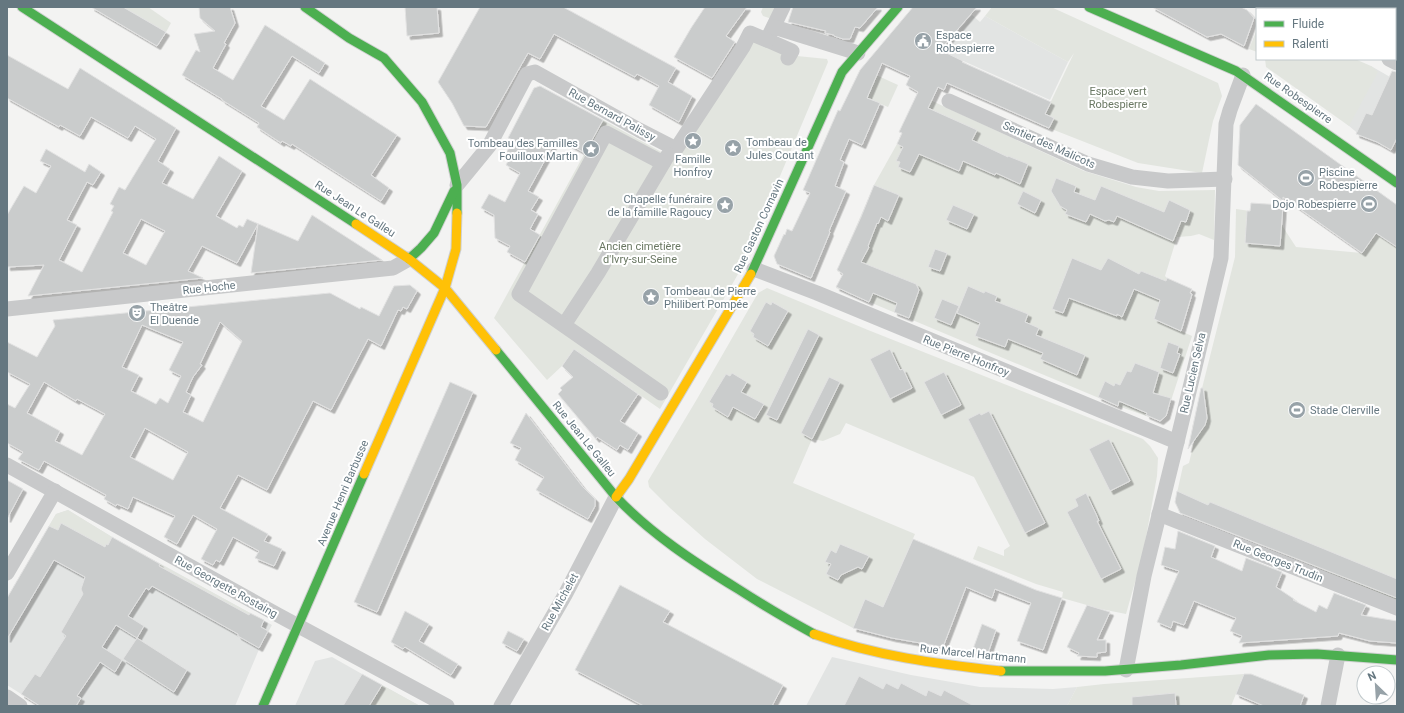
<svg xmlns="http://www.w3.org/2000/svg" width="1404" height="713" viewBox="0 0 1404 713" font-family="Roboto,sans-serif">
  <defs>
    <filter id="shadow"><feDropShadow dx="3.5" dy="3.5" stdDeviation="0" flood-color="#0004"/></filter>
  </defs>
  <rect width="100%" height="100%" fill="#f3f3f2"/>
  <g fill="#e2e4e3">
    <path d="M972,15L980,22L985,16L1068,62L1050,100L941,51Z"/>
    <path d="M1371,66L1397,81V155L1392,149L1361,136L1342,120Z"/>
    <path d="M68,510L112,537L272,625L260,647L235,706H40L7,685V598L56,514Z"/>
    <path d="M332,657L362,674L420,706H295L315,661Z"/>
    <path d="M832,657L911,675L980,687L1053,689L1077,687L1067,706H806Z"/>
  </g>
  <g fill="#e2e5df">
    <path d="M123,7H148L171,23L166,32Z"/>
    <path d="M763,7H778L773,16L769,18L763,16L761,12Z"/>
    <path d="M992,7H1051L1218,83L1222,96L1213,121L1202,173L1138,163L1049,128L1054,118L1045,114L1074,53L1068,62L985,16Z"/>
    <path d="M1257,29V52L1249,49Z"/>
    <path d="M753,41L797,56L827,59L828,62L741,269L660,409L574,349L562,366L547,380L494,318L603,120L676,160Z"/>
    <path d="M1265,59H1355L1371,66L1378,72L1349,126L1266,67Z"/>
    <path d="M876,75L898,85L888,107L867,98Z"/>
    <path d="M917,94L1084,171L1136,187L1159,191L1215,190L1214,240L1199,234L1191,236L1177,237L1165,276L1167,278L1154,319L1192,336L1166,416L1160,421L1118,406L836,288L843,274L837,271L874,185L897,144Z"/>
    <path d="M1236,209L1250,211L1246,243L1280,246L1281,224L1296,247L1362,253L1380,227L1397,247V600L1180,512L1175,502L1183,466L1189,463L1196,434L1192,428L1235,257Z"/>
    <path d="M767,288L868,330L1143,439L1150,446L1158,458L1157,476L1143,554L1126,614L1101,609L1062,598L1063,592L1036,584L973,559L978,546L1004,556V550L1010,546L974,477L846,423L840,434L823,441L812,439L793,483L915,534L883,607L865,599L853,628L757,579L705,539L670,508L649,487L648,481L697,399L758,293Z"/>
    <path d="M68,510L112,537L108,545H106L105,547L62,523L58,530L49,526L56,514Z"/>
    <path d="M160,564L250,613L249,615L159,566Z"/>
    <path d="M1244,674L1231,706H1067L1077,687L1104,684Z"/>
    <path d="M382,685L420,706H369L371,702H370Z"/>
  </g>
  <g fill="#cacccc" stroke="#e2e2e2" fill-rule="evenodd" filter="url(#shadow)">
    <path d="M91,7H123L166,32L157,46Z"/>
    <path d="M199,7H230L235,23L224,43L226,44L213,68L233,80L265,25L325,63L319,73L292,56L261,106L284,120L310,79L397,135L371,175L389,188L381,201L292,144L291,146L282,141L281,143L257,127L259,123L222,100V99L182,75L196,50L200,52L194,34L215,31L200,18Z"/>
    <path d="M405,7H437L439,33L407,36Z"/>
    <path d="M480,7H563L676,68L668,82L692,96L679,122L649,105L659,86L637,74L635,77L554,34L540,59L528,53L486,127L464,126L452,103L438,82Z"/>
    <path d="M705,7H747L726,36L735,42L712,78L674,57L691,28Z"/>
    <path d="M793,7H878L860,28L855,27L850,39H843L834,36V35L825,33L826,31L788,22Z"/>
    <path d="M913,7H977L940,50L963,61L962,62L1051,102L1045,114L1054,118L1049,128L947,83L944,90L938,87L928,108L977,130L972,140L1008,157V156L1028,164L1020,184L996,173L995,175L963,161L959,171L919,154L910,172L898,167L900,162L896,161L903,147L897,144L902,133L899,132L918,92L906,85L910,76L882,63L867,98L880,103L862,145L849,139L840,160L844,162L835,186L846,191L829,231L830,232L811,278L777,264L774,256L784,234L785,235L787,229L792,231L810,193L803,190L838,110L840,111L860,70Z"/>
    <path d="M1152,7H1241L1247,10L1254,18L1244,46L1221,34L1207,37Z"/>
    <path d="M7,55L68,89L80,68L176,128L158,161L170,169L162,183L193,199L219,156L242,171L216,216L237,228L239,225L243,227L247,219L298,241L312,215L382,260L251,273L258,224L237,263L202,246L188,271L203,278L28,296L44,265L7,267V215L24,186L36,193L51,166L40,161L46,149L85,172L89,164L101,172L93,185L87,182L67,220L77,225L59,260L82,272L113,212L111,211L114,206L110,204L119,187L125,190L156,139L135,126L128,138L91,117L80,136L60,125L59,127L7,98ZM141,219L165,231L146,265L123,253Z"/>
    <path d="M1392,71L1397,72V138L1391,150L1377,142L1356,134L1366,113L1372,115Z"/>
    <path d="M540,86L603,120L585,153L557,138L528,191L539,197L531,210L538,214L530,229L540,235L525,262L507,252L510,246L495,238L494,215L481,208L489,194L505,202L520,173L506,165L509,159L504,157L513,140L508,138L534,88Z"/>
    <path d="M1256,104L1397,205V247L1376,233L1362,253L1283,197V201L1238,165L1240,125Z"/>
    <path d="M1056,178L1076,186L1074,192L1095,200L1101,186L1164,212L1169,200L1190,210L1186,222L1181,221L1173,241L1117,216L1114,222L1109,220L1105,221L1090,214L1086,222L1065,214L1067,210L1060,206L1051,191Z"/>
    <path d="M874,185L899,195L888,221L881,217L878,224L877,223L868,246L869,247L861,262L916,284L919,290L909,318L894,312L897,303L873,293L869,302L836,287L843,274L837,270L861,217Z"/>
    <path d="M1023,191L1041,200L1035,213L1017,204Z"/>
    <path d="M1251,203L1283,205L1280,246L1245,243L1247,211H1250Z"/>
    <path d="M953,205L974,214L967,229L946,220Z"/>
    <path d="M935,249L947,253L940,271L928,267Z"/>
    <path d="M1072,258L1101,270L1108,258L1139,274L1141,271L1166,281L1167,278L1192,289L1190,293L1192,294L1181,331L1154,319L1160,300L1134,289L1122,317L1117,314V316L1069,298L1063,313L1052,309Z"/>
    <path d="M410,285L417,291L407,309L403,307L401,311L398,310L381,346L368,339L331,410L313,401L267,490L238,475L220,508L268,534L264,541L282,549L274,566L255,558L259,551L233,537L220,562L216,560L213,565L201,559L217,529L193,515L177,544L164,537L175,516L133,497L128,509L117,504L116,506L104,499L106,495L44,461L39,470L18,459L23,452L7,443V404L15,408L30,384L7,372V342L37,357L55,326L53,320L330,293L360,309L361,307L379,316L394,286ZM220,322L242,341L203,422L183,412L191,395L186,392L193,377L202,365L200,364ZM142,325L183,342L169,370L181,376L168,403L160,398L156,404L131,391L139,375L122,367ZM44,382L76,401L77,399L105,414L82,455L55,441L60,431L27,413ZM145,428L188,452L173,480L130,457Z"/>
    <path d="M968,286L984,293L985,291L997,296L995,301L1028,314L1025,322L1039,328L1036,335L1085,355L1077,375L1040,359L1043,353L1008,339L1005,347L975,336L980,323L957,313Z"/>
    <path d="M942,299L959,306L951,325L934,318Z"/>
    <path d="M766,302L771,305L772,302L788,311L768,346L753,337L754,334L750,331Z"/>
    <path d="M808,329L819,335L777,420L766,415Z"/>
    <path d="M1168,342L1179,346L1177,353L1180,354L1173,373L1160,368Z"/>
    <path d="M574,349L638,394L620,421L638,433L628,450L620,445L617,450L597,437L596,439L558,394L562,390L560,388L573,377L562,366Z"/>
    <path d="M890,349L900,370L903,369L912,388L890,399L870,359Z"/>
    <path d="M1135,363L1159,372L1153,393L1171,398L1166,416L1160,421L1146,415L1147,413L1119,401L1118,406L1098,397L1105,381L1114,386L1115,383L1120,385L1127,371L1131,372Z"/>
    <path d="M944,372L961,405L941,415L924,382Z"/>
    <path d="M732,373L747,382L741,392L764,404L755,419L733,407L728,417L712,407L713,404L709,402L726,374L730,376Z"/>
    <path d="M829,377L840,382L812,439L801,433Z"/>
    <path d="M450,382L473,392L377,612L354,602Z"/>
    <path d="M1201,388H1203L1207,418L1205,425L1188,449Z"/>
    <path d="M989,411L1045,523L1025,533L968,419L980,413L981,415Z"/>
    <path d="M526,413L582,486L595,499V506L588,519L536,490L544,477L515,460L521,448L510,443Z"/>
    <path d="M1109,439L1130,481L1110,491L1089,449Z"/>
    <path d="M7,480L23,489L7,519Z"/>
    <path d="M1177,491L1208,505L1210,502L1397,579V598L1180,513L1175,502Z"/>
    <path d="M1086,493L1096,514L1099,521H1097L1121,569L1101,579L1067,512L1078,506L1075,499Z"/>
    <path d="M61,523L105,547L106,544L108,545L112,537L160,564L159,566L249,615L250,613L264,620L261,627L268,631L259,648L238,636V634L152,586L149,590L146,588L128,616L144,626L137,638L116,625L102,647L122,660L115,672L100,662L77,696L81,698L76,706H40L21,694L35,674L40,677L66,636L61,632L83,594L81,589L85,577L54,560L7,639V598L49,526L58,530Z"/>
    <path d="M1178,531L1215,546L1211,557L1242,571L1246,558L1282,572L1276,587L1294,599L1293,600L1316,612L1319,605L1327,609L1334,593L1366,605L1361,615L1397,621V643L1370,641L1339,633L1338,636L1239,643L1242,636L1230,631L1236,618L1194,601L1184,625L1173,621L1171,628L1157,622L1179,571L1161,565L1165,547L1175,549Z"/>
    <path d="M913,539L1036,590L1062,598L1043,650L1017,641L1031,603L995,589L992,598L966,587L943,647L892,638L853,628L865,599L883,607Z"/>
    <path d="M840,544L869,556L862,569L858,567L841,575L838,580L826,574L831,564L825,562L831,550L836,553Z"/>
    <path d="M620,585L670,611L663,622L783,685L772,706H644L575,670Z"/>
    <path d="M1087,605L1110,612L1097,640H1106V652L1097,653V657L1077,656L1079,653L1067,647Z"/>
    <path d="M405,611L429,624L419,641L458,664L451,675L405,647L403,649L391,642Z"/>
    <path d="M982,624L996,630L988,653L972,652Z"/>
    <path d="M508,631L524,639L517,651L502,643Z"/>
    <path d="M137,638L187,670L174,692L123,659Z"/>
    <path d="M362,674L382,685L369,706H343Z"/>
    <path d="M1244,674H1251L1304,695L1300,706H1264L1236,694Z"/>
    <path d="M859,676L883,689L886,683L898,689L901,683L926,696L928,690L941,696L944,690L974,706H844Z"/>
    <path d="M1175,693L1176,706H1132V697Z"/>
  </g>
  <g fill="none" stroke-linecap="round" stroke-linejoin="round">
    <g stroke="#cfd0d0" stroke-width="11">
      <g id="fast">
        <path d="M22,7L356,224"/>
        <path d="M305,7L349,38L384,58L422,102L450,153L457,185V213"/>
        <path d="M1089,7L1236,71L1397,183"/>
        <path d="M409,259L421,248L434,233L454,191"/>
        <path d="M751,274L842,72L898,7"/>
        <path d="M496,350L616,497C651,534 694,562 738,589C763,605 788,620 814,634"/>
        <path d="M1001,671H1105L1181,665L1269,655L1317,654L1397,660"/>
        <path d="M263,706L364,474"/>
      </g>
    </g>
    <g stroke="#cfd0d0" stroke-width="11">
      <g id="slow">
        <path d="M356,224L409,259L445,288L496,350"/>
        <path d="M364,474L445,288L456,249L457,213"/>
        <path d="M616,497L629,479L751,274"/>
        <path d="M814,634C875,656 938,664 1001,671"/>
      </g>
    </g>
    <g stroke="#c8c9ca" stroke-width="15">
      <path d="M783,7L767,40L792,51L788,58"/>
      <path d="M1275,7L1279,9"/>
      <path d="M774,27L858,53"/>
      <path d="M1389,59L1397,63"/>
      <path d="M949,101L1088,164L1132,177L1168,181L1225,179"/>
      <path d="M457,185L489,146L527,74L535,72L639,130L676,149L743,47L750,33L767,40"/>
      <path d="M754,269L817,293L1177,442"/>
      <path d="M7,309L393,268L409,259"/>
      <path d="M564,325L598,273L668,155"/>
      <path d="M661,393L519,294L606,133L663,163"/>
      <path d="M7,465L278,615L447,706"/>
      <path d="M1159,514L1397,608"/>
      <path d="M7,573L55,491"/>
      <path d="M1126,670L1144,576L1177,442L1221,258L1226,124L1230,110L1243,75"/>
      <path d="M7,697L20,706"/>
      <path d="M501,706L565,595L616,497"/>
      <path d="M1328,706L1338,655"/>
    </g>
    <use href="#fast" stroke="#4caf50" stroke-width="9"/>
    <use href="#slow" stroke="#ffc107" stroke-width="9"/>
  </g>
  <defs>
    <g id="civic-disc" transform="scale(0.9)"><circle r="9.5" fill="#97a2a8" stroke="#fff"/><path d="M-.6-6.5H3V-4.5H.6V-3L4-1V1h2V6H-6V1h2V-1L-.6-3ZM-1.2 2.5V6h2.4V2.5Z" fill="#fff"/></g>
    <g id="sight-disc" transform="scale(0.9)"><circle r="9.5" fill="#97a2a8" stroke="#fff"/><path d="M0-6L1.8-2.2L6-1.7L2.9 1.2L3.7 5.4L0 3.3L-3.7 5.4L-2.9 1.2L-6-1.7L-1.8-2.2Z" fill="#fff"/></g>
    <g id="stadium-disc" transform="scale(0.9)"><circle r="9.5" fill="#97a2a8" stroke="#fff"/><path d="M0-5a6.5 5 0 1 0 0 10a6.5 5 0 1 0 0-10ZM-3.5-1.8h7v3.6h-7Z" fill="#fff"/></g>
    <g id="theatre-disc" transform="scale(0.9)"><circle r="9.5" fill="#97a2a8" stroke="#fff"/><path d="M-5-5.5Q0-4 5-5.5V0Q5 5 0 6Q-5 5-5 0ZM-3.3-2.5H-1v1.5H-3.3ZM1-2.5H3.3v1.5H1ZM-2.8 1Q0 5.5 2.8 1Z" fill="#fff"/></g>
  </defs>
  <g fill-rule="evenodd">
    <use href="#civic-disc" x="923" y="41"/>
    <use href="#sight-disc" x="693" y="141"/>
    <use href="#sight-disc" x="733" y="148"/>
    <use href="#sight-disc" x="591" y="149"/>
    <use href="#stadium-disc" x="1306" y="178"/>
    <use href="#stadium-disc" x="1369" y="204"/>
    <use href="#sight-disc" x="725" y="205"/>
    <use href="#sight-disc" x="651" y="297"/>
    <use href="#theatre-disc" x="137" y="313"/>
    <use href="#stadium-disc" x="1297" y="410"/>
  </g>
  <g text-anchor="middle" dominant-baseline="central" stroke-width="4" stroke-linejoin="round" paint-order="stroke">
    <g font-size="11" fill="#657780" stroke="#fff" text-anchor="start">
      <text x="936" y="35">Espace<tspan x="936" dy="13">Robespierre</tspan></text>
      <text x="746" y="142">Tombeau de<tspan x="746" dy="13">Jules Coutant</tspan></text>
      <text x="578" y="143" text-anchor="end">Tombeau des Familles<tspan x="578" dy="13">Fouilloux Martin</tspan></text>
      <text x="693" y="159" text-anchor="middle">Famille<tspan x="693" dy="13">Honfroy</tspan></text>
      <text x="1319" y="172">Piscine<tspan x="1319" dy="13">Robespierre</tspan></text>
      <text x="712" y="199" text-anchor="end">Chapelle funéraire<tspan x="712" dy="13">de la famille Ragoucy</tspan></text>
      <text x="1356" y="204" text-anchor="end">Dojo Robespierre</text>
      <text x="664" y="291">Tombeau de Pierre<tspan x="664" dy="13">Philibert Pompée</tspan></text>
      <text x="150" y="307">Theâtre<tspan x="150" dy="13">El Duende</tspan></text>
      <text x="1310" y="410">Stade Clerville</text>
    </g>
    <g font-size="11" fill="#6a7863" stroke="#fff">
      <text x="1118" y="91">Espace vert<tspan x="1118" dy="13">Robespierre</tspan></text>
      <text x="640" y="246">Ancien cimetière<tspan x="640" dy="13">d'Ivry-sur-Seine</tspan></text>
    </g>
    <g font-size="11" fill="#657780" stroke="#fff">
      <text transform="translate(1298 98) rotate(35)">Rue Robespierre</text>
      <text transform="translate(612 115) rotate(29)">Rue Bernard Palissy</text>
      <text transform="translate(1049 145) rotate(24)">Sentier des Malicots</text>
      <text transform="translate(355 209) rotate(33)">Rue Jean Le Galleu</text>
      <text transform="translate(759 226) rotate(-65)">Rue Gaston Cornavin</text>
      <text transform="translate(209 288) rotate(-6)">Rue Hoche</text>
      <text transform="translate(966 356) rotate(22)">Rue Pierre Honfroy</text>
      <text transform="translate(1193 373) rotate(-77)">Rue Lucien Selva</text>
      <text transform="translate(584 439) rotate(51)">Rue Jean Le Galleu</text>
      <text transform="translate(343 493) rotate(-67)">Avenue Henri Barbusse</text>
      <text transform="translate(1278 561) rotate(22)">Rue Georges Trudin</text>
      <text transform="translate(226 587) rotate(29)">Rue Georgette Rostaing</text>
      <text transform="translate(560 602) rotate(-61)">Rue Michelet</text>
      <text transform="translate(973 654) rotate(6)">Rue Marcel Hartmann</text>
    </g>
  </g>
  <rect width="1404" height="713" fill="none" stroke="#657780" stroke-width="16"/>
  <rect x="1256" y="8" width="140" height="52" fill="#ffffff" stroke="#c1c9cc"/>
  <rect x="1264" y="21" width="20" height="6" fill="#4caf50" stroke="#c1c9cc"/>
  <text x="1292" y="28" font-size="12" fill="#657780">Fluide</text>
  <rect x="1264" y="41" width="20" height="6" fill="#ffc107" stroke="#c1c9cc"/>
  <text x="1292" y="48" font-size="12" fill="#657780">Ralenti</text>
  <g transform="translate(1376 685) rotate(335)"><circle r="19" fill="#ffffff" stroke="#c1c9cc"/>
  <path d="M0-3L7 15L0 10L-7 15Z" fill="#97a2a8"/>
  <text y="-6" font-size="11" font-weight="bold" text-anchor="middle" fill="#657780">N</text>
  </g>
</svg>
